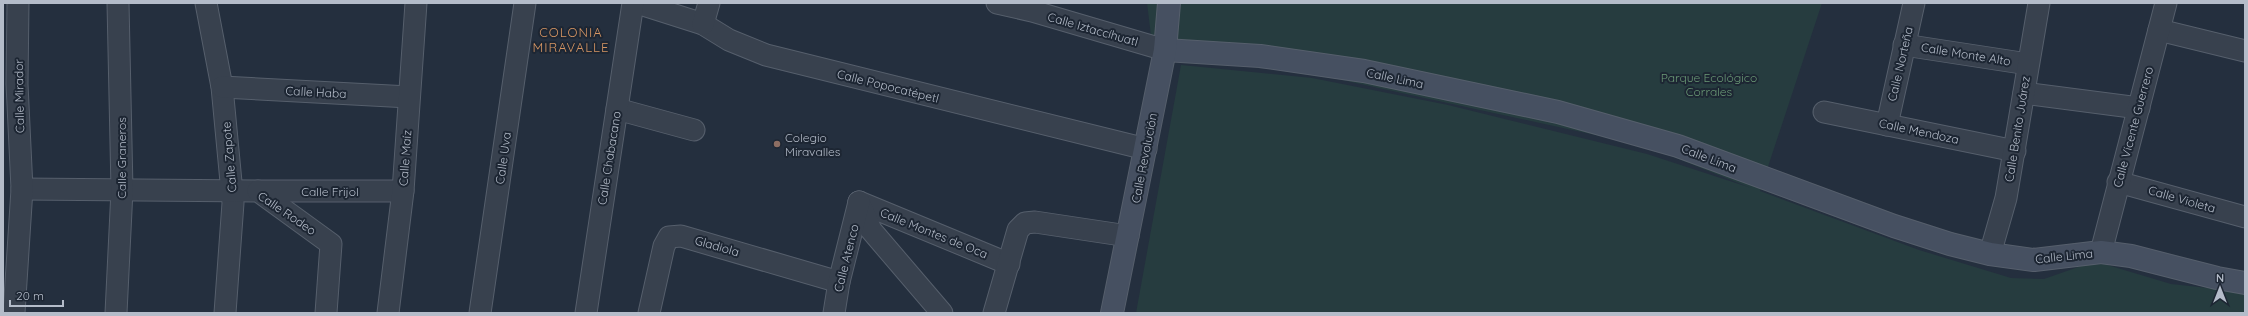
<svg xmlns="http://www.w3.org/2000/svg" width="2248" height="316" viewBox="0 0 2248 316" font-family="Quicksand,sans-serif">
  <rect width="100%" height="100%" fill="#242f3e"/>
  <path fill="#263c3f" d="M1147,3H1822L1760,191L1919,250L2011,278L2044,279L2084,265L2104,264L2171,284L2245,292V313H1136L1181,65L1312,78L1448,105L1647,154L1751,188L1646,146L1273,65L1153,52Z"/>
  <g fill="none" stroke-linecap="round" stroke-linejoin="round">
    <g stroke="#565f6c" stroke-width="23">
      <g id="street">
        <path d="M206,3L222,87L233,203L225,313"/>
        <path d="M637,3L703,24L729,40L766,55L1146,149"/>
        <path d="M997,3L1032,11L1165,50"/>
        <path d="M703,24L709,3"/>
        <path d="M2159,30L2245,51"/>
        <path d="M1904,45L2028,64"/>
        <path d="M222,87L409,97"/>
        <path d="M2024,93L2139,108"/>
        <path d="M617,109L694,130"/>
        <path d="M1824,112L2015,151"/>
        <path d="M1887,125L1914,3"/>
        <path d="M2118,182L2245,217"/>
        <path d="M22,189L258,191L331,244L326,313"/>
        <path d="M258,191H403"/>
        <path d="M859,202L1009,264"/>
        <path d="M859,202L871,230L942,313"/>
        <path d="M2101,252L2166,3"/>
        <path d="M1990,254L2006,198L2039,3"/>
        <path d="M14,313L22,189L17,84L18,3"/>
        <path d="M116,313L122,190L118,3"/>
        <path d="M388,313L403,191L416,3"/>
        <path d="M480,313L525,3"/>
        <path d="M586,313L633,3"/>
        <path d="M649,313L664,246L669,237L681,236L839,282"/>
        <path d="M834,313L839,282L859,202"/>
        <path d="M994,313L1018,230L1025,223L1035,222L1128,236"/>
      </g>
    </g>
    <g stroke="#565f6c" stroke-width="24">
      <g id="secondary">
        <path d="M1165,50L1260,56L1364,71L1558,112L1678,146L1894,226L1950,244L1990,254L2034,260L2101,252L2131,256L2217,278L2245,283"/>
        <path d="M1112,313L1165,50L1169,3"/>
      </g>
    </g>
    <use href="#street" stroke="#38414e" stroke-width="21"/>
    <use href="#secondary" stroke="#465061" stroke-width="22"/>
  </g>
  <circle fill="#8d6e63" stroke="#1d2633" stroke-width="1.5" cx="777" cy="144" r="4"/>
  <g text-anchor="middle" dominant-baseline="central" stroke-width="4" stroke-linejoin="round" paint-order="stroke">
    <g font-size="12" fill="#b4bcc9" stroke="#1d2633">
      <text transform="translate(1093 29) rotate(16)">Calle Iztaccíhuatl</text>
      <text transform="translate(1966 54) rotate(9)">Calle Monte Alto</text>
      <text transform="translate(1900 64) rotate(-77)">Calle Norteña</text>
      <text transform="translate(1395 78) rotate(12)">Calle Lima</text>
      <text transform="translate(888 86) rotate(14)">Calle Popocatépetl</text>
      <text transform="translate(316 92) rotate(3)">Calle Haba</text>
      <text transform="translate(19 96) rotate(-91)">Calle Mirador</text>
      <text transform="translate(2133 127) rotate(-75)">Calle Vicente Guerrero</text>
      <text transform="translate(2017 129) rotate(-81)">Calle Benito Juárez</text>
      <text transform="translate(1919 131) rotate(12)">Calle Mendoza</text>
      <text transform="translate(229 157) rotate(-95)">Calle Zapote</text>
      <text transform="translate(121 158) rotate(-90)">Calle Graneros</text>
      <text transform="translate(405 158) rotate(-86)">Calle Maíz</text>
      <text transform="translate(503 158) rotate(-82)">Calle Uva</text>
      <text transform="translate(609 158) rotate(-81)">Calle Chabacano</text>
      <text transform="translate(1144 158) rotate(-79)">Calle Revolución</text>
      <text transform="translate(1709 158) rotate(21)">Calle Lima</text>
      <text x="330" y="191">Calle Frijol</text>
      <text transform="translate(2182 199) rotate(16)">Calle Violeta</text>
      <text transform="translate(287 213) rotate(34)">Calle Rodeo</text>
      <text transform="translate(934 233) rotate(22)">Calle Montes de Oca</text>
      <text transform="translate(717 246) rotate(16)">Gladiola</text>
      <text transform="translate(2064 256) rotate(-6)">Calle Lima</text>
      <text transform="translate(846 258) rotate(-76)">Calle Atenco</text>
    </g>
    <g font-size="12" fill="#6b9a76" stroke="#1d2633">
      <text x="1709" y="77">Parque Ecológico<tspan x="1709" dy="14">Corrales</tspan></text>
    </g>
    <g font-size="12" fill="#b4bcc9" stroke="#1d2633" text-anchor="start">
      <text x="785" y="137">Colegio<tspan x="785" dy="14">Miravalles</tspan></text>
    </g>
    <g font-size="13" letter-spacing="1" fill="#d59563" stroke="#1d2633">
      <text x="571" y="32">COLONIA<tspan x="571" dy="15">MIRAVALLE</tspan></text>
    </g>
  </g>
  <rect width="2248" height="316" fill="none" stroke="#b4bcc9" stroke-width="8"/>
  <g transform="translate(2220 288)" stroke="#1d2633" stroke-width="3" paint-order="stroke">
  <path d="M0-3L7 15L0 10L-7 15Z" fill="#b4bcc9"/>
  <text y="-6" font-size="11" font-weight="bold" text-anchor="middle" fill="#b4bcc9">N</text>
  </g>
  <path d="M10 300v6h53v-6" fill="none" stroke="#b4bcc9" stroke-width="2"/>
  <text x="16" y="300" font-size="12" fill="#b4bcc9" stroke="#1d2633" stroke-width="3" paint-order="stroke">20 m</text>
</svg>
